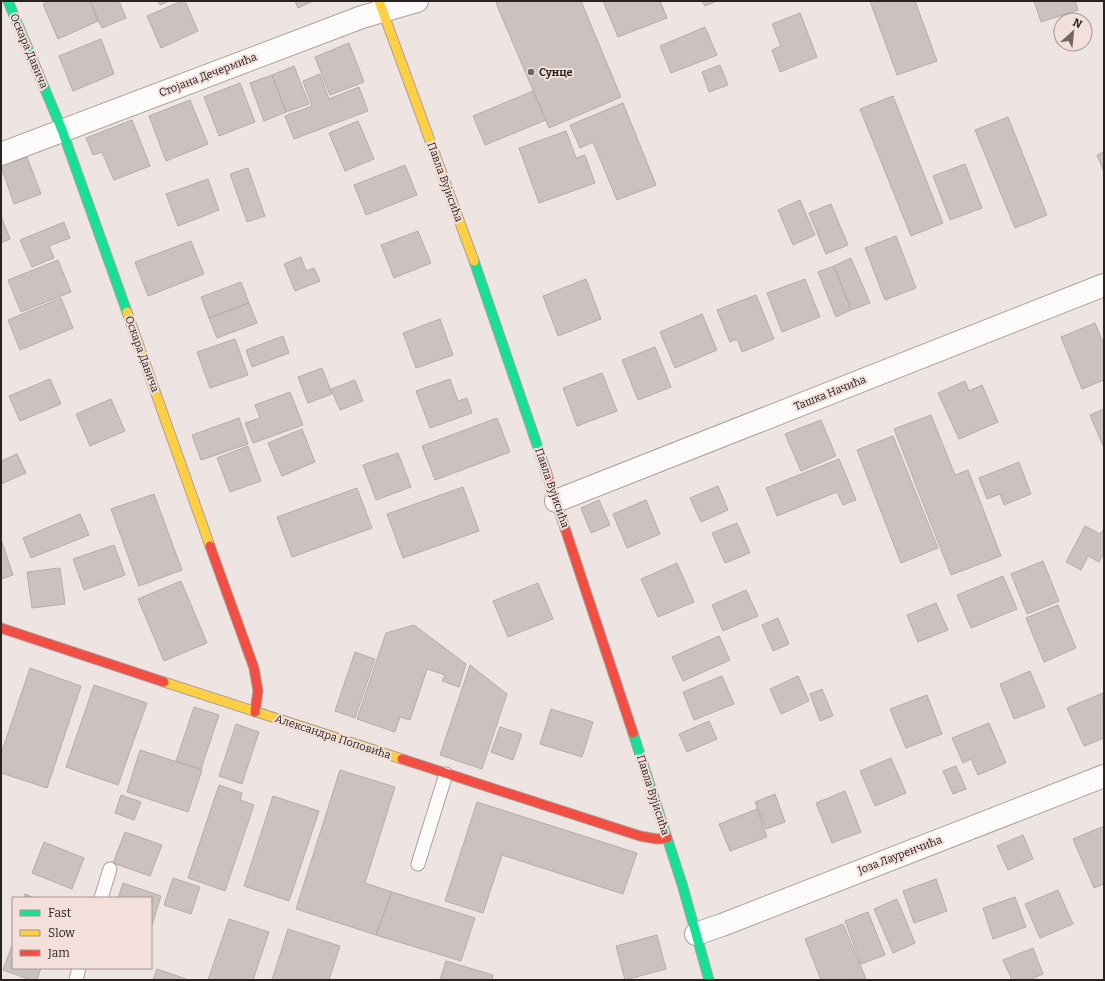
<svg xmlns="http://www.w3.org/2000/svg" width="1105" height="981" viewBox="0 0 1105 981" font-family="Bitter,serif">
  <rect width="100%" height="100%" fill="#eee4e1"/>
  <g fill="#cbc2c0" stroke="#b5adab">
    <path d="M50,1H90L98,21L58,39L43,4Z"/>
    <path d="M90,1H119L126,18L102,28Z"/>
    <path d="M158,1H169L160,5Z"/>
    <path d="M182,1H185L198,31L161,48L147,16Z"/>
    <path d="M295,1H313L298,8Z"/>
    <path d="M500,1H581L621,97L549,128L496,3Z"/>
    <path d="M603,1H660L667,18L618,37Z"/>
    <path d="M702,1H717L705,6Z"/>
    <path d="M870,1H915L937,61L897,75Z"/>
    <path d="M1034,1H1075L1078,10L1041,22Z"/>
    <path d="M800,13L817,57L780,72L772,50L781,46L772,24Z"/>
    <path d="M705,27L717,55L671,73L660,46Z"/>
    <path d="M101,39L114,74L73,91L59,56Z"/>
    <path d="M349,43L364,82L330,95L315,57Z"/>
    <path d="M720,65L728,85L709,92L702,72Z"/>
    <path d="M294,66L309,104L286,112L272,75Z"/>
    <path d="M320,74L329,99L359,87L368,111L294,139L285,116L312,106L303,81Z"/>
    <path d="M272,75L286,112L264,121L250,83Z"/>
    <path d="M240,83L255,122L219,136L204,97Z"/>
    <path d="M533,91L546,120L485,145L473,116Z"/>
    <path d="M893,96L943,223L911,236L860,109Z"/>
    <path d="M190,100L208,144L166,161L149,116Z"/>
    <path d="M623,103L656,185L617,200L593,142L580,148L570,125Z"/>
    <path d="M1008,117L1047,215L1015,228L975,130Z"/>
    <path d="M132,120L150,166L114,180L102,152L93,155L86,138Z"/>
    <path d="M358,121L374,159L345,171L329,133Z"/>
    <path d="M566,131L576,158L585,155L595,183L539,203L519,148Z"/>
    <path d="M1104,152V172L1097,155Z"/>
    <path d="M27,157L41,194L14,204L1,166Z"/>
    <path d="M965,164L982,208L950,220L933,176Z"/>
    <path d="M405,165L417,195L366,215L354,185Z"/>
    <path d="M248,168L265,216L247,222L230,174Z"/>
    <path d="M208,179L219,210L178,226L166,194Z"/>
    <path d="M800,200L815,235L793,245L778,210Z"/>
    <path d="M831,204L848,245L826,254L809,213Z"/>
    <path d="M1,216L10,239L1,243Z"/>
    <path d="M64,222L70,238L49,246L54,258L32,267L20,240Z"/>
    <path d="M418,231L431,263L394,278L381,245Z"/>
    <path d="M896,236L916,288L885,300L865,248Z"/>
    <path d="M191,241L204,274L148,296L135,262Z"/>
    <path d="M301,257L306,271L314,268L320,281L295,291L284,264Z"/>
    <path d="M851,258L870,303L851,310L834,266Z"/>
    <path d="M58,260L71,292L21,312L8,280Z"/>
    <path d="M834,266L851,310L836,317L818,272Z"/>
    <path d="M586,279L601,319L558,336L543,296Z"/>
    <path d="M805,279L820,317L782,332L767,293Z"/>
    <path d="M241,282L249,303L209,318L201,297Z"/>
    <path d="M756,295L774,339L742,352L737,339L730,342L717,310Z"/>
    <path d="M61,298L73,328L20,350L8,320Z"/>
    <path d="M249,303L257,323L217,338L209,318Z"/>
    <path d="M702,314L717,350L675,368L660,332Z"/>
    <path d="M440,319L453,355L416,368L403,333Z"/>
    <path d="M1095,323L1104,345V380L1082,389L1061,337Z"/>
    <path d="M283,336L289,353L252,367L246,350Z"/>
    <path d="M235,339L248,375L210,388L197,352Z"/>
    <path d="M655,347L671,387L638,400L622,360Z"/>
    <path d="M322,368L332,394L308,403L298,377Z"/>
    <path d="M602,373L617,411L577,426L563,388Z"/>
    <path d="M50,379L61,404L20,421L9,396Z"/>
    <path d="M450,379L458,401L467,398L472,413L430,428L416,391Z"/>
    <path d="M355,380L363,401L340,410L331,389Z"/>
    <path d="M965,381L969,391L982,385L998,422L959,439L938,393Z"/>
    <path d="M290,392L303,425L253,443L245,423L260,418L255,405Z"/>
    <path d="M111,399L125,431L90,446L76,414Z"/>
    <path d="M1104,409V448L1090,415Z"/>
    <path d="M931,415L955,475L968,470L1001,556L951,575L894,429Z"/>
    <path d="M239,418L248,444L201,460L192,435Z"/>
    <path d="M497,418L510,452L435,480L422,446Z"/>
    <path d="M821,420L836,456L801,471L785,434Z"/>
    <path d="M302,429L315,462L282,476L268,443Z"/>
    <path d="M893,436L938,548L901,563L857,450Z"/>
    <path d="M248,446L261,481L230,492L217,458Z"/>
    <path d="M398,453L411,487L376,500L363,465Z"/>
    <path d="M17,454L26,473L1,484V461Z"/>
    <path d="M839,459L856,500L843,505L837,492L777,516L766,488Z"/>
    <path d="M1019,462L1031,494L1004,505L1000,494L987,499L979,478Z"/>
    <path d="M718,486L728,510L701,522L690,498Z"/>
    <path d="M463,487L479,531L403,558L387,514Z"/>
    <path d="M357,488L372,528L292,557L277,517Z"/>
    <path d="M154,494L182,570L139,586L111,509Z"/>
    <path d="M599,500L610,525L591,533L581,508Z"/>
    <path d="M646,500L660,534L627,548L613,514Z"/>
    <path d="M80,514L89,535L31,558L23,538Z"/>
    <path d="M737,523L750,553L725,563L712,533Z"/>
    <path d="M1085,526L1100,534L1104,529V553L1099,562L1088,556L1081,570L1066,562Z"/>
    <path d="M1,539L13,575L1,579Z"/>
    <path d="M114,545L125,575L84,590L73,559Z"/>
    <path d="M1043,561L1059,601L1027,614L1011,574Z"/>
    <path d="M677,563L694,602L658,617L641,579Z"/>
    <path d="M60,568L65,604L32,608L27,572Z"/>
    <path d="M1003,576L1017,609L971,628L957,595Z"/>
    <path d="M181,581L207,643L164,661L138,599Z"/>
    <path d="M538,583L553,619L508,637L493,601Z"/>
    <path d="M746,590L758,616L723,631L712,605Z"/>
    <path d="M936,603L948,630L918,642L907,615Z"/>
    <path d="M1058,605L1076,648L1044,662L1026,618Z"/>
    <path d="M778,618L789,644L773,651L762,625Z"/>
    <path d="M414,625L466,664L459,687L442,681L445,675L427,669L410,720L400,717L395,732L357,719L386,633Z"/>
    <path d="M719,636L730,660L683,681L672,657Z"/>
    <path d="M355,652L375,659L355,718L335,711Z"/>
    <path d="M470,665L507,694L482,769L440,755Z"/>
    <path d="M30,668L81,686L47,788L1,773V754Z"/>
    <path d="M1030,671L1045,707L1014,719L1000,684Z"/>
    <path d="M722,676L734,704L694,720L683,692Z"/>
    <path d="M798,676L809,701L781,714L770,689Z"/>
    <path d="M94,685L147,703L118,785L66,767Z"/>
    <path d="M822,689L833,716L820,721L810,694Z"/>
    <path d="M1103,693L1104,738L1084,746L1067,708Z"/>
    <path d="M927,695L942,734L906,748L890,709Z"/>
    <path d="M194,707L219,715L201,769L176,761Z"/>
    <path d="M551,709L593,722L582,757L540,744Z"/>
    <path d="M709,721L717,739L687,752L679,734Z"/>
    <path d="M989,723L1006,763L978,775L971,759L963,763L952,738Z"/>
    <path d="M236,724L259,732L242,784L219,776Z"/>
    <path d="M500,727L522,734L513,760L491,752Z"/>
    <path d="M140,750L202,770L188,812L127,792Z"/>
    <path d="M891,758L906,793L875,806L860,771Z"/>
    <path d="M956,766L966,789L953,794L943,771Z"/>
    <path d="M340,770L395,787L365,883L392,892L376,935L296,909Z"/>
    <path d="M219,785L242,793L240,800L254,805L225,891L188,878Z"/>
    <path d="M845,791L861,832L832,843L816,803Z"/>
    <path d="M775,794L785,822L766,829L755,802Z"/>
    <path d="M121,795L141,802L134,820L115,813Z"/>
    <path d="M273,796L319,811L289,901L244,886Z"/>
    <path d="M477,802L637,853L623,894L502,855L483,913L445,901Z"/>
    <path d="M757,809L767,837L730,851L719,824Z"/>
    <path d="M1104,826V884L1094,888L1073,839Z"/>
    <path d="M125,832L162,845L150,876L113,863Z"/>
    <path d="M1023,835L1033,859L1008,870L997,846Z"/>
    <path d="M44,842L84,858L72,889L32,873Z"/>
    <path d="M173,878L200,887L191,914L164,905Z"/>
    <path d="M936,879L947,911L914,923L903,891Z"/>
    <path d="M123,883L161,896L151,928V898H118Z"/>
    <path d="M1058,890L1073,924L1040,938L1025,904Z"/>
    <path d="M392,892L475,918L461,961L376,935Z"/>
    <path d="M25,894L35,898H24Z"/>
    <path d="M1015,897L1026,927L993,939L983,908Z"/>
    <path d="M897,899L915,943L893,953L874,909Z"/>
    <path d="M868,912L885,955L861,964L845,921Z"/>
    <path d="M229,919L269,932L253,980H208Z"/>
    <path d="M843,924L866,979L821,980L805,939Z"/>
    <path d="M288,929L340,946L329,980H272Z"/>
    <path d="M657,935L666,969L625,980L616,946Z"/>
    <path d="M13,943V968H41L37,980H31L3,970Z"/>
    <path d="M1033,948L1043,974L1029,980H1012L1003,960Z"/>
    <path d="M446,961L493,975L492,980H440Z"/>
    <path d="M157,969L186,979V980H153Z"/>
  </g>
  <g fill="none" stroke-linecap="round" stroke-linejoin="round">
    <g stroke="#a9a19f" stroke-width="15">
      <g id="lane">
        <path d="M418,864L446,774"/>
        <path d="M101,898L110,869"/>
        <path d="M76,980L79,968"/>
      </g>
    </g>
    <g stroke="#a9a19f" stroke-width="24">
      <g id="street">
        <path d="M1,154L362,17L417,1"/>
        <path d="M556,501L1104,285"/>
        <path d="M696,934L722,925L1104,776"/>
      </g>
    </g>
    <g stroke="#a9a19f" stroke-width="11">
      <g id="fast">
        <path d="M8,1L62,130L127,312"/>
        <path d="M474,261L546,471"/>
        <path d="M633,733L682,884L709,980"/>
      </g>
    </g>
    <g stroke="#a9a19f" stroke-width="11">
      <g id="slow">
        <path d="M379,1L474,261"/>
        <path d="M127,312L210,546"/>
        <path d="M164,682L402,759"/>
      </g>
    </g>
    <g stroke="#a9a19f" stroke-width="11">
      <g id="jam">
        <path d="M546,471L633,733"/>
        <path d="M210,546L254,668L258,691L255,712"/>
        <path d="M1,628L164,682"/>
        <path d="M402,759L640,836L657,839L667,838"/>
      </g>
    </g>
    <use href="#lane" stroke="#fcfbfa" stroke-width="13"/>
    <use href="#street" stroke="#fcfbfa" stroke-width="22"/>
    <use href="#fast" stroke="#16e098" stroke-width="9"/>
    <use href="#slow" stroke="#ffcf43" stroke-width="9"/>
    <use href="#jam" stroke="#f24e42" stroke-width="9"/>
  </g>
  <circle fill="#6e6664" stroke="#f4e0db" stroke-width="1.5" cx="531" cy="72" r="4"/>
  <g text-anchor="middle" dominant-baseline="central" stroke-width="4" stroke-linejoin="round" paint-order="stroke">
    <g font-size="11" fill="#292221" stroke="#f4e0db">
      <text transform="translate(29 51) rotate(67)">Оскара Давича</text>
      <text transform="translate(208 75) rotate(-21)">Стојана Дечермића</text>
      <text transform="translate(445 182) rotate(70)">Павла Вујисића</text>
      <text transform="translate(142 354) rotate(70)">Оскара Давича</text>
      <text transform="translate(830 393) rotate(-22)">Ташка Начића</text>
      <text transform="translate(552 488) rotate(71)">Павла Вујисића</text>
      <text transform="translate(333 737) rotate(18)">Александра Поповића</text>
      <text transform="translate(653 795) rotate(72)">Павла Вујисића</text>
      <text transform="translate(900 855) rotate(-21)">Јоза Лауренчића</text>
    </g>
    <g font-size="11" font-weight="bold" fill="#292221" stroke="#f4e0db" text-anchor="start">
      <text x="539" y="72">Сунце</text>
    </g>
  </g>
  <rect width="1105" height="981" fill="none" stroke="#292221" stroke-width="4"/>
  <rect x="12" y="897" width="140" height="72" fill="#f4e0db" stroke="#a39491"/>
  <rect x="20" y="910" width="20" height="6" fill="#16e098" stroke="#a39491"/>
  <text x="48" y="917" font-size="12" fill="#292221">Fast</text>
  <rect x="20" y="930" width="20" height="6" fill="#ffcf43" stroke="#a39491"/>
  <text x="48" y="937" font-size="12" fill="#292221">Slow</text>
  <rect x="20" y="950" width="20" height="6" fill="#f24e42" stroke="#a39491"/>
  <text x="48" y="957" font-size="12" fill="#292221">Jam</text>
  <g transform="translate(1073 32) rotate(27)"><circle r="19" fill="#f4e0db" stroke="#a39491"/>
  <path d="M0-3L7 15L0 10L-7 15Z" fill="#6e6664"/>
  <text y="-6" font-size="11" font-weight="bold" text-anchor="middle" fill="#292221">N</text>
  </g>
</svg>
